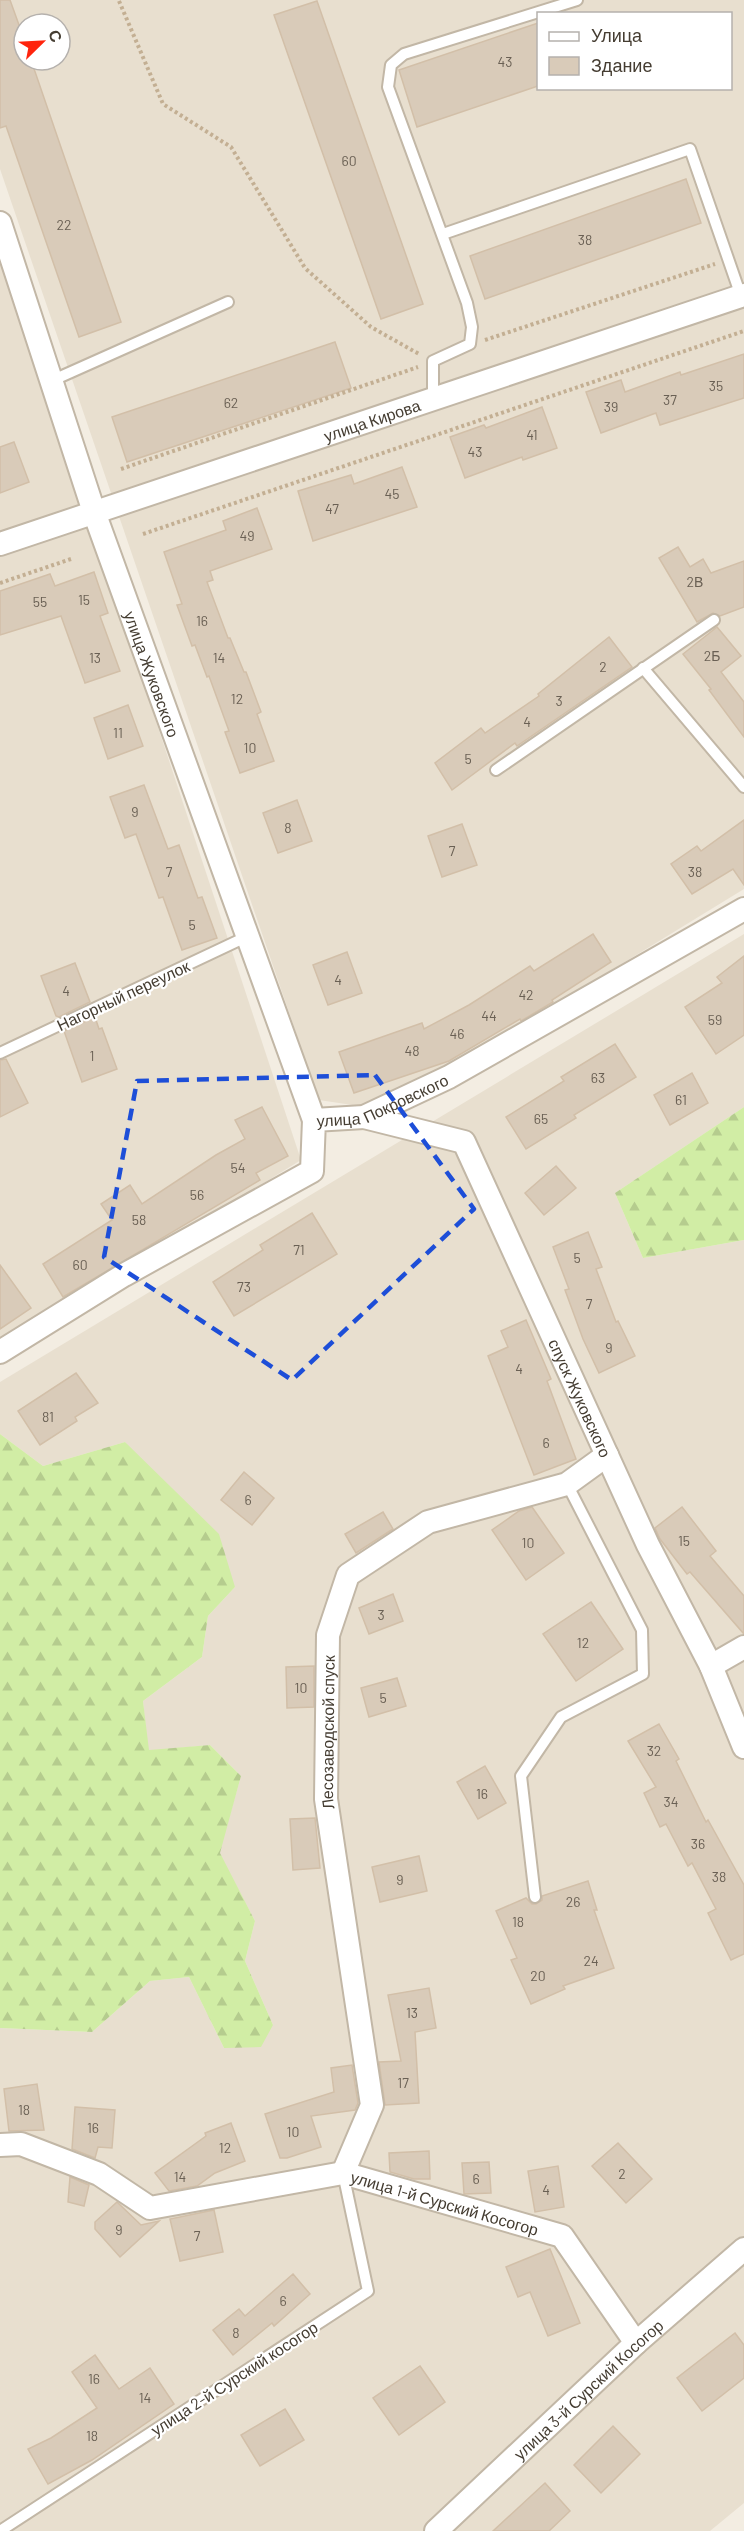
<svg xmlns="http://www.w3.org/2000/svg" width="744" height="2531" viewBox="0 0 744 2531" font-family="Barlow,sans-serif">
  <defs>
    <pattern id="forest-firs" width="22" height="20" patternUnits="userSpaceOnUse" patternTransform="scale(1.5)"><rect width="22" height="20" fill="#d1eda5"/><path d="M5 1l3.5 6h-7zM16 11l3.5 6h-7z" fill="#b5cc8e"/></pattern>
  </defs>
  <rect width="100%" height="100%" fill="#f3ede2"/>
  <g fill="#e8dfcf" fill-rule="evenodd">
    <path d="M0,0H744V889L455,1066L359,1106L319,1100L0,169ZM538,14H730V88H538ZM24,24H60V60H24Z"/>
    <path d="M0,249L301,1160L0,1345Z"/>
    <path d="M744,934V1107L615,1193L643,1258L744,1240V2503L710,2531H0V2028L92,2032L150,1981L189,1977L224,2048L273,2025L245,1961L255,1921L219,1853L241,1776L210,1745L148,1751L143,1701L202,1657L208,1616L235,1587L125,1442L43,1466L0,1434V1382Z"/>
  </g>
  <g fill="url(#forest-firs)">
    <path d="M744,1107V1240L643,1258L615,1193Z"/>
    <path d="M0,1434L43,1466L125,1442L219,1534L235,1587L208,1616L202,1657L143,1701L149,1750L210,1745L241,1776L220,1853L255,1921L245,1961L273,2025L261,2047L224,2048L189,1977L150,1981L92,2032L0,2028Z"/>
  </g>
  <g fill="#d9cbb9" stroke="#d2bfa8" stroke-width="1.5">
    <path d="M0,0H10L24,39V60H31L121,322L79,337L6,126L0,128Z"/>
    <path d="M317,1L423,304L381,319L274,15Z"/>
    <path d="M538,23V86L417,127L399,70Z"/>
    <path d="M686,179L701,223L485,299L470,256Z"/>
    <path d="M335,342L351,388L127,462L112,417Z"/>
    <path d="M744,354V398L660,425L656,413L601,433L586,392L621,380L625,392L680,372L681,375Z"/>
    <path d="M542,407L557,448L523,460L522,457L465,478L450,437L484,425L486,428Z"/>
    <path d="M14,442L29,482L0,493V447Z"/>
    <path d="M402,467L417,507L313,541L298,491L351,475L354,484Z"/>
    <path d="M257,508L272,549L210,571L213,580L207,582L228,638H230L244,672H246L261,712L257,714L274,761L240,773L225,732L229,731L209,676L207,677L195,645L192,646L177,605L182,604L164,552L226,530L223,521Z"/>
    <path d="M678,547L690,567L703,559L711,573L744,561V607L720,616L713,613L697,622L659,558Z"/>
    <path d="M94,572L108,613L100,616L120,671L85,683L61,616L0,635V591L50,574L55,586Z"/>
    <path d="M717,627L741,656L721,672L744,702V737L709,690L711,689L683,654Z"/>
    <path d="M609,637L632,667L517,746L515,743L452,790L435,763L481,728L485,733L539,696L538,694Z"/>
    <path d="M128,705L143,746L108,759L94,718Z"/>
    <path d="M144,785L168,849L179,845L198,898L202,897L217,938L182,950L163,897L159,898L136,834L125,838L110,797Z"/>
    <path d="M297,800L312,841L278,853L263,813Z"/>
    <path d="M744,820V885L733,869L692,894L671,864L697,846L701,851Z"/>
    <path d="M462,824L477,865L442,877L428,836Z"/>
    <path d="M593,934L611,962L552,1000L553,1002L521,1021L520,1019L449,1061L354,1093L339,1052L422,1023L424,1029L469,1005L530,966L534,971Z"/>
    <path d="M347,952L362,993L328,1005L313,965Z"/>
    <path d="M744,956V1035L716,1054L685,1007L722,983L717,977Z"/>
    <path d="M75,963L90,1002L59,1017L56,1016L41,976Z"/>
    <path d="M95,1017L99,1029L102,1028L117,1069L82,1082L64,1031Z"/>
    <path d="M615,1044L636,1077L574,1115L576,1118L526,1149L506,1117L564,1081L561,1077Z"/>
    <path d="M6,1059L28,1103L0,1117V1060Z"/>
    <path d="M692,1073L708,1103L670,1125L654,1095Z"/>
    <path d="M262,1107L288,1156L256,1173L260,1180L63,1297L43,1264L112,1220L101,1204L130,1185L142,1204L216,1155L245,1139L235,1120Z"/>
    <path d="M556,1166L576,1188L544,1215L525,1193Z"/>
    <path d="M312,1213L337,1254L234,1316L213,1282L263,1250L260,1245Z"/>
    <path d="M588,1232L602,1267L596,1269L616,1322L618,1321L635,1356L599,1373L583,1339L565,1290L569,1289L553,1247Z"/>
    <path d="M0,1265L31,1308L0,1329Z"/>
    <path d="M526,1320L551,1379L547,1381L576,1459L534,1475L488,1356L508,1347L501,1331Z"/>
    <path d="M76,1373L98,1403L75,1417L77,1421L40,1445L18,1411Z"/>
    <path d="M244,1472L274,1498L252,1525L221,1500Z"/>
    <path d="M532,1507L564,1553L526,1580L492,1530L519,1511Z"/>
    <path d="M682,1507L716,1551L710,1556L744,1596V1634L690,1572L687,1574L660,1539L655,1528Z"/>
    <path d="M383,1512L393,1529L356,1553L345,1534Z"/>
    <path d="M393,1594L403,1621L369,1634L359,1608Z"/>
    <path d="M591,1602L623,1649L576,1681L543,1634Z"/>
    <path d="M314,1666V1707L287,1708L286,1667Z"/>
    <path d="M397,1678L406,1706L369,1717L361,1688Z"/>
    <path d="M659,1724L679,1759L676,1761L706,1822L708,1820L744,1885V1954L731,1960L708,1913L716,1909L692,1863L688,1866L666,1824L660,1827L644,1793L656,1787L628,1741Z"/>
    <path d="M485,1766L506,1803L478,1819L457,1782Z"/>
    <path d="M315,1818L320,1868L293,1870L290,1819Z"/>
    <path d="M419,1856L427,1891L380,1902L372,1867Z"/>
    <path d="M588,1881L597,1910H594L614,1968L563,1986L565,1989L531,2004L511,1960L517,1958L496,1911L526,1898L532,1904H536L542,1900V1896Z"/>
    <path d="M429,1988L436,2028L415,2032L419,2103L385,2105L379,2062L401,2061L388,1995Z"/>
    <path d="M352,2065L358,2103L355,2110L311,2116L321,2147L287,2158H280L265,2114L334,2092L331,2068Z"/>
    <path d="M37,2084L44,2130L9,2131L4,2089Z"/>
    <path d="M75,2107L115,2110L112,2148L98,2147L95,2158L72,2149Z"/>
    <path d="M231,2123L245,2161L215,2173L197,2186L169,2191L155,2173L206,2136L205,2133Z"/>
    <path d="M618,2143L652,2179L626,2203L592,2166Z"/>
    <path d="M429,2151L430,2179H414L390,2172L389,2153Z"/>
    <path d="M489,2162L491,2193L464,2194L462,2163Z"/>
    <path d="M558,2166L564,2207L535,2212L528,2171Z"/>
    <path d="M70,2177L89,2185L84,2206L68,2202Z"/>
    <path d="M117,2202L141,2225L159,2221L120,2257L95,2229V2222Z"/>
    <path d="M214,2210L223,2252L180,2261L170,2219Z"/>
    <path d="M550,2249L580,2323L548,2336L530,2292L518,2297L506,2267Z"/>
    <path d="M293,2274L310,2294L274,2326L272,2323L233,2355L213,2330L239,2309L245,2316Z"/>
    <path d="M735,2333L744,2345V2378L702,2411L677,2378Z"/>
    <path d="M95,2355L119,2389L150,2368L174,2404L92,2460L48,2484L28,2449L51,2438L97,2408L72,2372Z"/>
    <path d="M420,2366L445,2402L399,2435L373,2398Z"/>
    <path d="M285,2409L304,2440L260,2466L241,2435Z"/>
    <path d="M613,2426L640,2454L601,2493L574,2465Z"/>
    <path d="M545,2483L570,2511L549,2531H493Z"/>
  </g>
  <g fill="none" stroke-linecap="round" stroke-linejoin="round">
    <g stroke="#c2b7a6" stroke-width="14">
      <g id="lane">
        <path d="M443,234L690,149L741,296"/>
        <path d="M51,381L228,302"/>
        <path d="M433,399V361L470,344L472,327L467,303L388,87L391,65L404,54L577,0"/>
        <path d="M643,668L744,787"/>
        <path d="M496,770L714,620"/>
        <path d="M0,1053L246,937"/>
        <path d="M535,1897L521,1776L561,1717L643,1674L642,1630L567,1484"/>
        <path d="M0,2531L368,2291L343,2173"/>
      </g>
    </g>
    <g stroke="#c2b7a6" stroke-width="26">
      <g id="street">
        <path id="s1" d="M0,223L94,512L314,1120"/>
        <path id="s2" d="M0,544L744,295"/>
        <path id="s3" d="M364,1117L464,1142L648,1545L711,1666L744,1747"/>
        <path id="s4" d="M0,1352L124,1275L312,1171L314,1120L364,1117L449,1077L744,909"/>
        <path d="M711,1666L744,1647"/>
        <path id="s5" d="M0,2145L21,2144L99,2174L150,2208L343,2173L562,2236L636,2343"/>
        <path id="s6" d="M343,2173L372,2105L326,1799L328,1635L348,1575L428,1522L567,1484L607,1455"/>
        <path id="s7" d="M436,2531L636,2343L744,2249"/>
      </g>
    </g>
    <g stroke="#c3af93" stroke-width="4" stroke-dasharray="3 3" stroke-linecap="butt">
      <path d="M119,1L163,104L231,147L305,268L371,327L419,354"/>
      <path d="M485,340L715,264"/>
      <path d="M121,469L418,367"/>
      <path d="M143,534L744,331"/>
      <path d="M0,583L71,559"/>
    </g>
    <use href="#lane" stroke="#fff" stroke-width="10"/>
    <use href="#street" stroke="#fff" stroke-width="22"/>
  </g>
  <path fill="none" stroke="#1d4ed8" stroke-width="4.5" stroke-dasharray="12 8" stroke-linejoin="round" d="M375,1075L474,1209L292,1380L104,1257L137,1081Z"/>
  <g text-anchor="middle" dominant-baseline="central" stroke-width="4.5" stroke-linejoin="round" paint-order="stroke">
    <g font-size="14" fill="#6a6054">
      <text x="505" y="61">43</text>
      <text x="349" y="160">60</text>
      <text x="64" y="224">22</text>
      <text x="585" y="239">38</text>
      <text x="716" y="385">35</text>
      <text x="670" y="399">37</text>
      <text x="231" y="402">62</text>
      <text x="611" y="406">39</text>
      <text x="532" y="434">41</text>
      <text x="475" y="451">43</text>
      <text x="392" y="493">45</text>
      <text x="332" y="508">47</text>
      <text x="247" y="535">49</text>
      <text x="695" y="581">2В</text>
      <text x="84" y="599">15</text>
      <text x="40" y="601">55</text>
      <text x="202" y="620">16</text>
      <text x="712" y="655">2Б</text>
      <text x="95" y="657">13</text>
      <text x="219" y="657">14</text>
      <text x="603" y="666">2</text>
      <text x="237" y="698">12</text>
      <text x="559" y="700">3</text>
      <text x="527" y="721">4</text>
      <text x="118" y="732">11</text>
      <text x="250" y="747">10</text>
      <text x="468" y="758">5</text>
      <text x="135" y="811">9</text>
      <text x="288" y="827">8</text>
      <text x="452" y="850">7</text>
      <text x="169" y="871">7</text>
      <text x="695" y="871">38</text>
      <text x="192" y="924">5</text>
      <text x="338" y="979">4</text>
      <text x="66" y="990">4</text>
      <text x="526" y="994">42</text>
      <text x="489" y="1015">44</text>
      <text x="715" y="1019">59</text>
      <text x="457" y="1033">46</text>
      <text x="412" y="1050">48</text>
      <text x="92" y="1055">1</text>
      <text x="598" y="1077">63</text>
      <text x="681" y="1099">61</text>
      <text x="541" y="1118">65</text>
      <text x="238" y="1167">54</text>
      <text x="197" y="1194">56</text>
      <text x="139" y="1219">58</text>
      <text x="299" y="1249">71</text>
      <text x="577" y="1257">5</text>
      <text x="80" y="1264">60</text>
      <text x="244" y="1286">73</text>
      <text x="589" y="1303">7</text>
      <text x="609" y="1347">9</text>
      <text x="519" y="1368">4</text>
      <text x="48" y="1416">81</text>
      <text x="546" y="1442">6</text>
      <text x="248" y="1499">6</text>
      <text x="684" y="1540">15</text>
      <text x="528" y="1542">10</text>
      <text x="381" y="1614">3</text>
      <text x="583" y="1642">12</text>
      <text x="301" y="1687">10</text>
      <text x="383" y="1697">5</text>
      <text x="654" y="1750">32</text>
      <text x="482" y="1793">16</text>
      <text x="671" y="1801">34</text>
      <text x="698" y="1843">36</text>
      <text x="719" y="1876">38</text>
      <text x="400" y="1879">9</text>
      <text x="573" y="1901">26</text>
      <text x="518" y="1921">18</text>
      <text x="591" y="1960">24</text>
      <text x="538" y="1975">20</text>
      <text x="412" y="2012">13</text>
      <text x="403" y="2082">17</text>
      <text x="24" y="2109">18</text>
      <text x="93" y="2127">16</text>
      <text x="293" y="2131">10</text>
      <text x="225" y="2147">12</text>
      <text x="622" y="2173">2</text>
      <text x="180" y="2176">14</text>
      <text x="476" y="2178">6</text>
      <text x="546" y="2189">4</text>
      <text x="119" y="2229">9</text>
      <text x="197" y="2235">7</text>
      <text x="283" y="2300">6</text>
      <text x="236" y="2332">8</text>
      <text x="94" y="2378">16</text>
      <text x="145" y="2397">14</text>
      <text x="92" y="2435">18</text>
    </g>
    <g font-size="16" fill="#453d32" stroke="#fff">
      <text stroke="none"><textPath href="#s2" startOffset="392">улица Кирова</textPath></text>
      <text stroke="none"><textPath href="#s1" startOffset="476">улица Жуковского</textPath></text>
      <text transform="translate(123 995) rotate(-25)">Нагорный переулок</text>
      <text stroke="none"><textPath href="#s4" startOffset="484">улица Покровского</textPath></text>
      <text stroke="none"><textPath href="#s3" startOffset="384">спуск Жуковского</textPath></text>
      <text stroke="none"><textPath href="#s6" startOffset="450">Лесозаводской спуск</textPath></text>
      <text stroke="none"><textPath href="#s5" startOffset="468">улица 1-й Сурский Косогор</textPath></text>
      <text transform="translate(234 2378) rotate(-33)">улица 2-й Сурский косогор</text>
      <text stroke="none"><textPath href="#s7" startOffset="208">улица 3-й Сурский Косогор</textPath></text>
    </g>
  </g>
  <rect x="537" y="12" width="195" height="78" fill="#ffffff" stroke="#b5b1ad" stroke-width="1.5"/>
  <rect x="549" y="32" width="30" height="9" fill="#ffffff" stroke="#b5b1ad" stroke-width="1.5"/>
  <text x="591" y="42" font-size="18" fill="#453d32">Улица</text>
  <rect x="549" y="57" width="30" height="18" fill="#d9cbb9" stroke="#b5b1ad" stroke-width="1.5"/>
  <text x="591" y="72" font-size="18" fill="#453d32">Здание</text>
  <g transform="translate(42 42) rotate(66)"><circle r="28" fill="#ffffff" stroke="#b5b1ad" stroke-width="1.5"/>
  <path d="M0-4.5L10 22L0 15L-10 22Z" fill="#ff240d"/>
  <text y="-9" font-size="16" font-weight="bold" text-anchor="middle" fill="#453d32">С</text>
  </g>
</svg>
